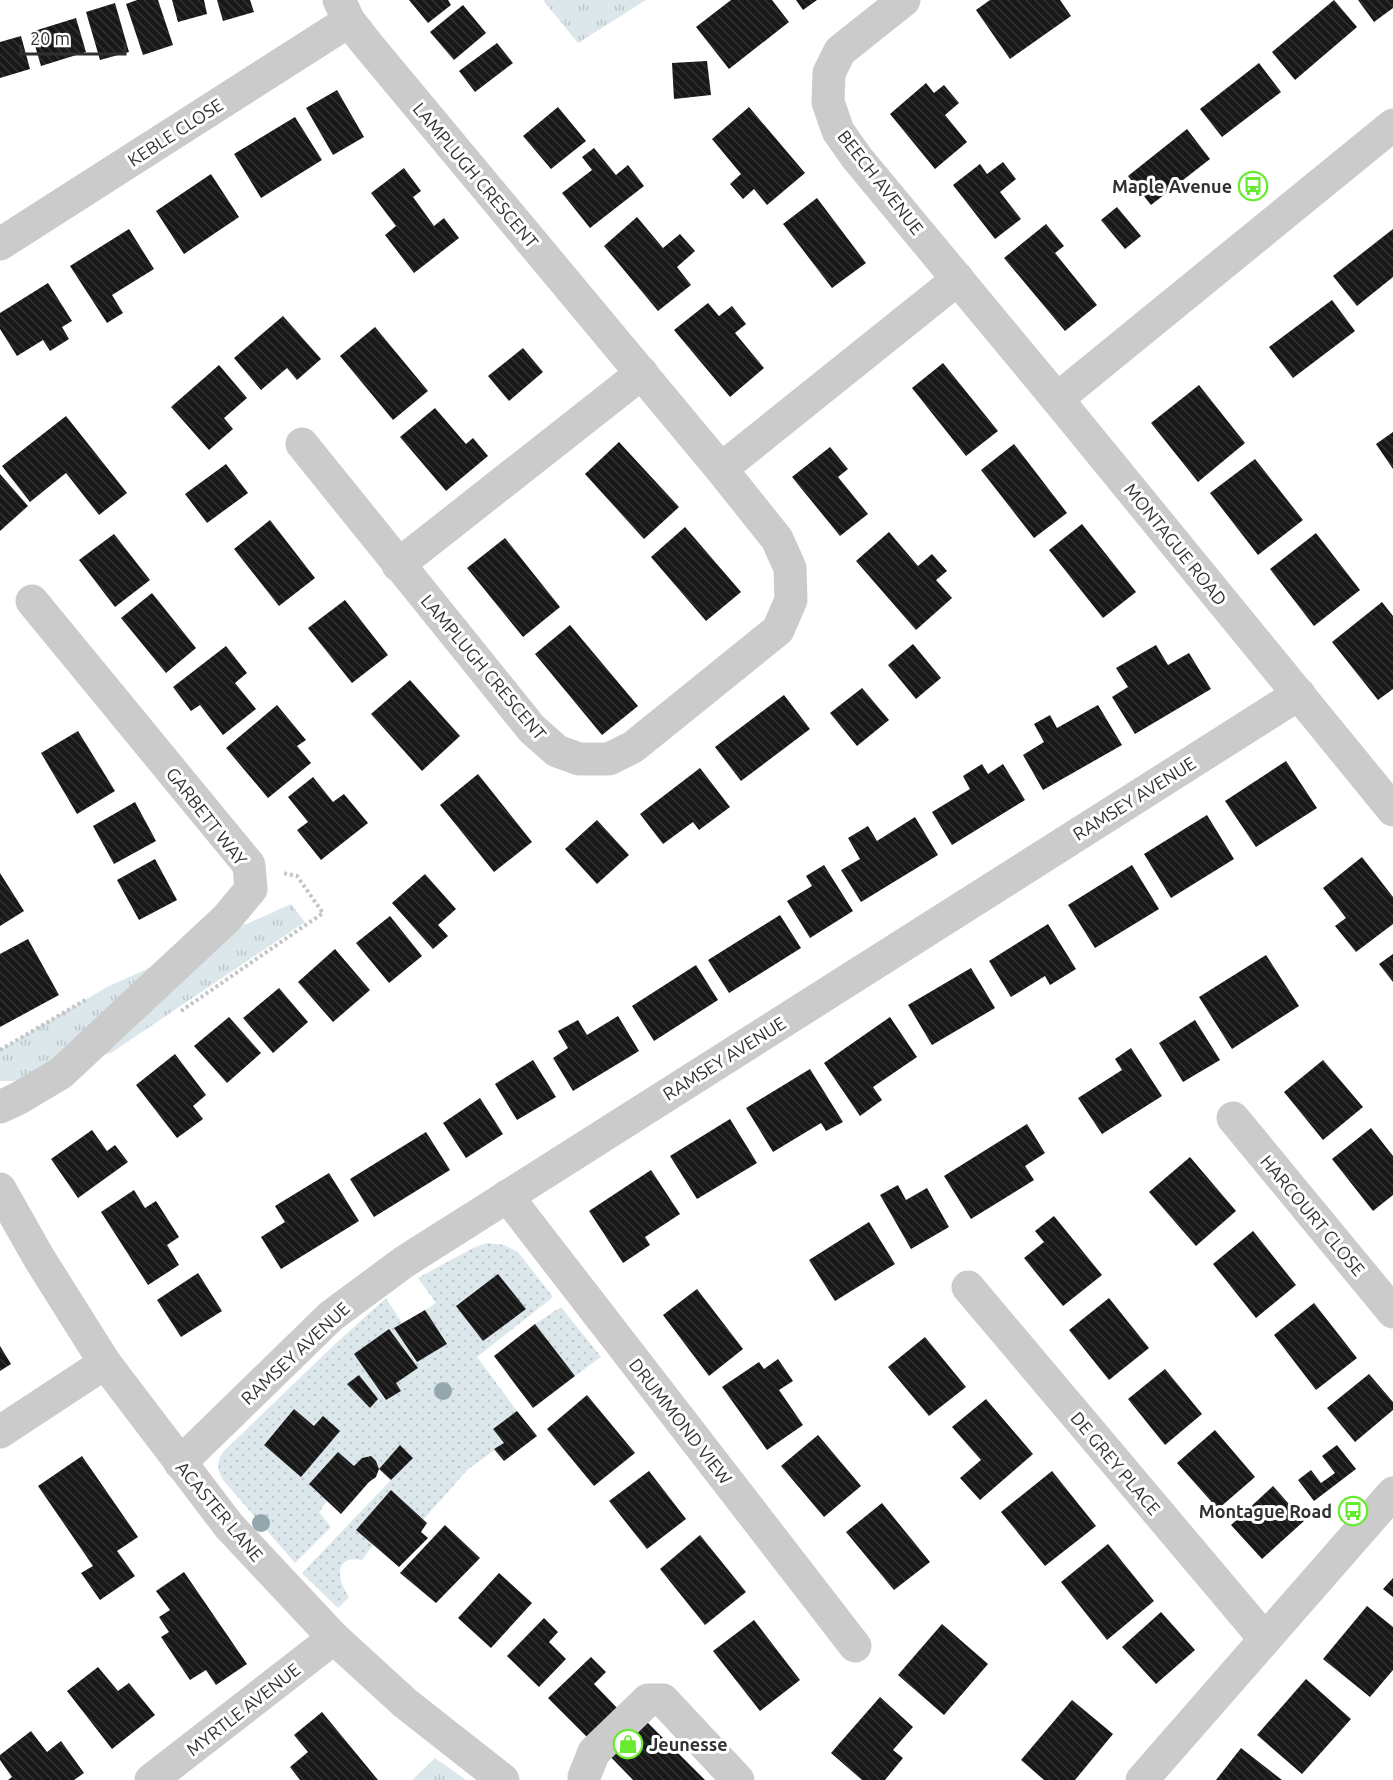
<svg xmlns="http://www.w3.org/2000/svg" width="1393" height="1780" viewBox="0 0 1393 1780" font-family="Ubuntu,sans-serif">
  <defs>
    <pattern id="grass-tufts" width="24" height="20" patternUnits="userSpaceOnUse" patternTransform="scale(1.5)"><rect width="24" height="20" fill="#dbe7eb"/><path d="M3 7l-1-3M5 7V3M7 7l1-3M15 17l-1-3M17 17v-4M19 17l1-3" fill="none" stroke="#bcc7ca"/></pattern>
    <pattern id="garden-dots" width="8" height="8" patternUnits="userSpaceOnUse" patternTransform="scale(1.5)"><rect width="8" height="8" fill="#dbe7eb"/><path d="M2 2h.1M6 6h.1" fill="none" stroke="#bcc7ca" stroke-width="1.8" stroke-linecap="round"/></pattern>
    <pattern id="building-back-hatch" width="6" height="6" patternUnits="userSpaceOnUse" patternTransform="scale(1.5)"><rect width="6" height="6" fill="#181818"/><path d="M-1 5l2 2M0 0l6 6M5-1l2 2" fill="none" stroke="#313131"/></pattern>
  </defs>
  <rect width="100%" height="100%" fill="#fff"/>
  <g fill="url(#grass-tufts)">
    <path d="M543,0H646L578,43Z"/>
    <path d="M291,904L305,922L111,1053L13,1081H0V1050L107,987Z"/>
    <path d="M435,1758L466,1780H412Z"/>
  </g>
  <g fill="url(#garden-dots)" fill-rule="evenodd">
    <path d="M487,1243L504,1245L518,1252L553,1297L477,1357L517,1411L493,1429L504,1443L467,1470L423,1520L390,1491L356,1530L373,1545L362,1560C333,1555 337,1580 349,1597L338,1608L302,1573L413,1457L400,1445L379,1469L376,1461L371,1456L362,1458L354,1466L338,1453L309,1484L327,1501L319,1512L331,1527L295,1563L223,1480C217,1469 216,1463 223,1452L334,1345L386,1298L402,1323L394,1328L416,1362L447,1344L425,1310L436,1303L418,1278L473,1248ZM498,1274L525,1309L483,1341L456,1305ZM389,1329L418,1368L396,1383L400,1391L385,1400L355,1355ZM359,1375L378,1399L370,1408L348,1384ZM294,1409L314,1426L301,1476L264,1444Z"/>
    <path d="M561,1307L601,1357L575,1376L535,1324Z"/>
  </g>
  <g fill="url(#building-back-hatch)">
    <path d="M137,0H158L173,45L143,55L126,4Z"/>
    <path d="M172,0H204L207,14L178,22Z"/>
    <path d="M217,0H250L254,12L223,21Z"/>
    <path d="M409,0H448L451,5L428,23Z"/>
    <path d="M731,0H772L789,22L729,69L696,27Z"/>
    <path d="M796,0H817L803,10Z"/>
    <path d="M990,0H1060L1071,16L1010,59L976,10Z"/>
    <path d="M1334,0L1357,27L1295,80L1272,52Z"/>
    <path d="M1358,0H1393V8L1374,22Z"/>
    <path d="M115,3L129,52L100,60L86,12Z"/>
    <path d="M463,5L486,33L454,60L430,32Z"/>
    <path d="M76,18L86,52L41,66L31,32Z"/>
    <path d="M21,36L30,69L0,78V42Z"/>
    <path d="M497,43L513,63L475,92L459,71Z"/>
    <path d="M707,61L711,95L674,99L672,63Z"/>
    <path d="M1259,63L1281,92L1222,137L1200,109Z"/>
    <path d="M926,83L934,93L944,85L959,103L945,115L967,142L935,169L890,114Z"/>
    <path d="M337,90L364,137L333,155L306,108Z"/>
    <path d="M558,107L586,141L551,169L523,136Z"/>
    <path d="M749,107L805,173L767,205L754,189L743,199L730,184L741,174L712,139Z"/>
    <path d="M295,117L322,160L261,198L234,154Z"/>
    <path d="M1187,129L1210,159L1151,205L1128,176Z"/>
    <path d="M594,148L616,175L628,165L644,186L590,228L562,193L592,170L582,157Z"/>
    <path d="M1003,162L1016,179L1000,192L1021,219L995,239L953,185L980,164L987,174Z"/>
    <path d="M404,168L421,191L413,197L434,226L444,218L459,238L414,273L385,235L396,226L371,193Z"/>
    <path d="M211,174L239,217L184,254L156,211Z"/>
    <path d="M817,198L866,263L832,288L783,224Z"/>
    <path d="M1117,207L1141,236L1125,249L1101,220Z"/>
    <path d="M637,217L663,248L680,234L695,251L677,267L691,285L658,311L604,246Z"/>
    <path d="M1046,224L1064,246L1055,253L1097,305L1065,331L1004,258Z"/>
    <path d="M129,229L154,269L112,295L123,313L107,323L70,266Z"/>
    <path d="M1393,229V277L1357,306L1333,276Z"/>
    <path d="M48,283L72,321L62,327L69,339L50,351L43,340L17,356L0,329V313Z"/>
    <path d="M1332,300L1355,331L1293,378L1269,347Z"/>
    <path d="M708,303L719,316L732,306L746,324L735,333L764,368L730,397L674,330Z"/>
    <path d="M283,316L321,359L297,380L287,368L261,390L234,358Z"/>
    <path d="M375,327L428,391L393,420L340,356Z"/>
    <path d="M523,348L543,372L509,401L488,376Z"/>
    <path d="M943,363L998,431L966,456L912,388Z"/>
    <path d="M219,365L247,398L224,418L233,429L209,450L171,407Z"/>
    <path d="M1199,385L1245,443L1198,482L1151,423Z"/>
    <path d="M435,408L466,444L473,438L488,456L446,491L400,437Z"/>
    <path d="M66,416L127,493L99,515L66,473L30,502L2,466Z"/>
    <path d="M1393,432V469L1376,444Z"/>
    <path d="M619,442L679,507L644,539L585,474Z"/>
    <path d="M1014,444L1067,513L1034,538L981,470Z"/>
    <path d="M830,447L848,469L838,477L868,514L840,536L792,477Z"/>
    <path d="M1255,459L1303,520L1258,555L1210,493Z"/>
    <path d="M226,464L248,493L207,523L185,494Z"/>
    <path d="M0,474L28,506L0,531Z"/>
    <path d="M270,520L315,578L279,606L234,549Z"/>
    <path d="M1082,524L1136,592L1103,618L1049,550Z"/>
    <path d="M685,527L741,592L706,621L651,557Z"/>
    <path d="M889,532L918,566L932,554L947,571L936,580L952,598L916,630L856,561Z"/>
    <path d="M1316,533L1360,590L1314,626L1270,569Z"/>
    <path d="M114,534L150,580L115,607L79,560Z"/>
    <path d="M505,538L560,607L523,637L467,568Z"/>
    <path d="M152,593L196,648L166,673L121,618Z"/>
    <path d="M345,600L388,655L352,683L308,628Z"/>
    <path d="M1382,602L1393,616V689L1378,700L1332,642Z"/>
    <path d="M570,625L638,706L602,735L535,654Z"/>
    <path d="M913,644L941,678L916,699L888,665Z"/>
    <path d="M1156,645L1168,665L1189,653L1211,689L1135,734L1112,697L1128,687L1116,668Z"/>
    <path d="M226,646L247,673L235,683L256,709L223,735L200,705L191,711L173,687Z"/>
    <path d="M410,680L460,736L422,771L371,714Z"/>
    <path d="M862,688L889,720L857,746L830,713Z"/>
    <path d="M784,695L810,729L741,781L715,747Z"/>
    <path d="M277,705L306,740L297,746L311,763L268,798L226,748Z"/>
    <path d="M1098,705L1122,745L1043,790L1023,755L1044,742L1034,724L1050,715L1057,728Z"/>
    <path d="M78,731L115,791L77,814L41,753Z"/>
    <path d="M1286,761L1317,808L1256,847L1225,801Z"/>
    <path d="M982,764L988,774L1003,764L1025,800L952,845L932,812L970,789L963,776Z"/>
    <path d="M700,768L730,807L699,830L693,822L663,844L640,814Z"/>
    <path d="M478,774L532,842L494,872L440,805Z"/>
    <path d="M313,777L333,802L344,794L368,823L321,860L297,830L308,822L288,797Z"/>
    <path d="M135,802L156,841L114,864L93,826Z"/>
    <path d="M1207,815L1234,859L1171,898L1144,854Z"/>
    <path d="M915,817L938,855L861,902L841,870L860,859L848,838L868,826L877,841Z"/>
    <path d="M597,820L629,855L597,884L565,849Z"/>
    <path d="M1362,857L1393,897V924L1356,952L1335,926L1346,918L1323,888Z"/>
    <path d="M155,859L177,900L139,920L117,880Z"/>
    <path d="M824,865L853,911L810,938L787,901L812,886L806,876Z"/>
    <path d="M1132,865L1159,909L1095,948L1068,905Z"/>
    <path d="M0,873L24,911L0,926Z"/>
    <path d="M425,874L456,909L438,925L448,936L433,949L392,903Z"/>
    <path d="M780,915L801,948L729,993L708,960Z"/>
    <path d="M390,916L422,956L389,983L356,943Z"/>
    <path d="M1048,924L1076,969L1050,985L1045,976L1011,997L989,961Z"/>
    <path d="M28,939L59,995L0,1027V954Z"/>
    <path d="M335,949L370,990L333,1022L298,982Z"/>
    <path d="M1393,954V982L1379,964Z"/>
    <path d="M1266,955L1299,1006L1232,1049L1199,997Z"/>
    <path d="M696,965L718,1000L654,1041L632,1006Z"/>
    <path d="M971,968L995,1008L932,1045L908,1005Z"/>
    <path d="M279,988L308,1022L273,1053L243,1018Z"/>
    <path d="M618,1016L639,1051L573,1091L553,1058L568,1048L558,1031L578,1020L587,1035Z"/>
    <path d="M229,1017L261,1053L227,1083L194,1046Z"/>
    <path d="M890,1017L917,1057L873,1087L882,1100L860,1116L824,1063Z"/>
    <path d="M1195,1020L1220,1060L1183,1082L1159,1043Z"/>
    <path d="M1131,1048L1162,1096L1102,1134L1078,1098L1122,1070L1115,1059Z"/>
    <path d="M175,1054L206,1095L193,1106L203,1119L177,1138L136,1085Z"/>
    <path d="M533,1060L556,1097L517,1120L495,1084Z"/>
    <path d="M1323,1060L1363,1107L1323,1140L1284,1092Z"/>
    <path d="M810,1069L843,1122L826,1131L821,1123L773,1152L746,1108Z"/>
    <path d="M480,1098L503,1134L466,1158L443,1123Z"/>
    <path d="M730,1119L757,1163L697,1199L670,1156Z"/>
    <path d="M1027,1124L1045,1153L1025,1166L1034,1180L971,1219L944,1176Z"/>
    <path d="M1371,1128L1393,1156V1195L1373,1211L1332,1159Z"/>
    <path d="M92,1130L107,1151L115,1145L128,1162L78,1198L51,1159Z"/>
    <path d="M426,1132L450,1170L374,1217L350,1179Z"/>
    <path d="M1190,1157L1236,1211L1196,1246L1149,1192Z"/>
    <path d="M651,1170L680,1214L645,1237L650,1245L623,1263L589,1211Z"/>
    <path d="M329,1173L359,1221L281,1269L261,1237L285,1222L275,1206Z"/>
    <path d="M898,1185L906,1200L927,1188L949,1227L911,1249L880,1195Z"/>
    <path d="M134,1190L145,1208L156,1201L179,1237L167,1245L179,1265L148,1285L101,1212Z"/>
    <path d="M1054,1216L1102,1275L1063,1306L1024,1258L1044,1242L1035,1231Z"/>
    <path d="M869,1222L895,1264L835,1301L809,1260Z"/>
    <path d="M1253,1231L1296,1285L1256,1318L1213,1264Z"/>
    <path d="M198,1273L222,1311L181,1337L157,1300Z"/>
    <path d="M498,1274L526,1309L483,1341L456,1306Z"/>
    <path d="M697,1289L743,1349L709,1376L663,1315Z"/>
    <path d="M1109,1298L1149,1348L1109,1380L1069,1330Z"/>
    <path d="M1314,1303L1357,1358L1316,1390L1274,1335Z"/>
    <path d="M425,1310L447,1344L417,1362L394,1328Z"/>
    <path d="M535,1324L575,1376L533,1408L494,1356Z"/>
    <path d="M389,1329L418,1368L396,1383L401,1391L386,1400L354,1354Z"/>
    <path d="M925,1337L966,1387L929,1416L888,1367Z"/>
    <path d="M0,1346L11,1364L0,1371Z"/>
    <path d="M778,1359L793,1381L779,1390L803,1425L767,1450L722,1387L759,1362L764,1369Z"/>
    <path d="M1165,1369L1202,1414L1165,1445L1128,1399Z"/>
    <path d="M1369,1374L1393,1402V1410L1355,1442L1327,1408Z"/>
    <path d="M359,1375L378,1399L370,1408L347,1384Z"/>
    <path d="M587,1395L635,1453L594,1486L547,1429Z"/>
    <path d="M986,1399L1033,1454L980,1500L960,1478L981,1460L952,1427Z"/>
    <path d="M294,1409L314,1426L323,1416L340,1431L301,1477L264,1445Z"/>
    <path d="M517,1411L537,1436L504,1461L494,1449L504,1443L493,1429Z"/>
    <path d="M1215,1430L1255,1477L1218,1509L1177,1463Z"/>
    <path d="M818,1435L861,1486L824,1517L781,1466Z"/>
    <path d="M400,1445L413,1458L391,1480L379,1469L376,1477L369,1482L341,1514L309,1484L338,1452L354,1466L362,1458L371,1456L376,1461L379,1469Z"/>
    <path d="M1337,1445L1356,1469L1314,1501L1298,1480L1311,1470L1321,1483L1335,1473L1322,1456Z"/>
    <path d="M82,1456L138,1537L117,1551L135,1576L100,1600L81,1573L93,1566L38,1486Z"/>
    <path d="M649,1471L686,1519L647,1549L609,1501Z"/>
    <path d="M1052,1471L1096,1526L1045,1566L1001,1512Z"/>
    <path d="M1273,1486L1304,1521L1262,1559L1231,1525Z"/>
    <path d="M391,1490L427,1523L421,1532L428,1538L399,1567L356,1530Z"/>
    <path d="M882,1503L930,1562L894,1590L846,1532Z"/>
    <path d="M445,1525L480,1558L436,1603L400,1573Z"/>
    <path d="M700,1535L746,1592L705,1625L660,1569Z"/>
    <path d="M1108,1544L1154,1601L1107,1640L1061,1582Z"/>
    <path d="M184,1572L247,1664L216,1685L206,1670L190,1680L161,1637L169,1632L159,1617L170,1610L156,1591Z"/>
    <path d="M499,1573L532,1603L491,1648L458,1618Z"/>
    <path d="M1393,1578V1597L1383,1589Z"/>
    <path d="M1367,1606L1393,1627V1670L1370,1697L1323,1659Z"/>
    <path d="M1161,1612L1195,1650L1156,1684L1122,1647Z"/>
    <path d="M544,1618L558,1632L549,1642L566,1659L539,1687L507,1656Z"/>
    <path d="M754,1620L800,1680L760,1711L713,1651Z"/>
    <path d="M942,1624L988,1664L944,1715L898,1675Z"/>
    <path d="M591,1657L606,1672L594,1684L619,1710L589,1739L548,1698Z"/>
    <path d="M98,1667L118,1691L129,1683L155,1715L112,1749L67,1691Z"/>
    <path d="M1306,1679L1351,1719L1302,1774L1257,1735Z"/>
    <path d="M880,1697L913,1727L893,1750L903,1758L885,1780H862L831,1753Z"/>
    <path d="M1072,1700L1113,1734L1075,1780H1044L1021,1760Z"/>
    <path d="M322,1712L378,1780H300L290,1767L308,1752L294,1735Z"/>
    <path d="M638,1713L705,1780H633L602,1748Z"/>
    <path d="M31,1731L47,1752L61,1741L84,1773L74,1780H8L12,1777L0,1760V1755Z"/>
    <path d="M1241,1748L1282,1780H1216Z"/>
  </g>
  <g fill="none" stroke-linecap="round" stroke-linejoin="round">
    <g stroke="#c5c5c5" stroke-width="4" stroke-dasharray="3 3" stroke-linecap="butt">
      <path d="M181,1011L323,913L297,876L283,873"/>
      <path d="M0,1050L87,999"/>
    </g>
    <g stroke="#cbcbcb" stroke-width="33">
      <path d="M339,0L349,21L367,44L721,469"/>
      <path d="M904,0L840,51L829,73L828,102L838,131L857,158L1057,399L1393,810"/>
      <path d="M0,244L349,21"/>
      <path d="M1057,399L1393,125"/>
      <path d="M302,444L532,729L557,751L579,759H609L633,747L778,630L791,600L790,568L777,539L721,469L958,279"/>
      <path d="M398,565L642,373"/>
      <path d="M0,1107L19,1098L61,1073L227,918L251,889L249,865L32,601"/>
      <path d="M1233,1118L1393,1312"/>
      <path d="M0,1189L39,1258L105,1363L229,1526L334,1638L405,1703L503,1780"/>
      <path d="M507,1196L855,1646"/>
      <path d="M968,1287L1265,1639"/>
      <path d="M0,1432L105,1363"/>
      <path d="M180,1463L331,1316L404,1262L1299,694"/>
      <path d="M584,1777L594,1752L648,1700H663L738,1780"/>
      <path d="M151,1780L334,1638"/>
      <path d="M1142,1780L1393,1493"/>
    </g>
  </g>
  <g fill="#94a7af">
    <circle cx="443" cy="1391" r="9"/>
    <circle cx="261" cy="1523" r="9"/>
  </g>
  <defs>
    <g id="bus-ring" transform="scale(1.5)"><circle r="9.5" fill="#fff" stroke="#67eb2f" stroke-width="1.5"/><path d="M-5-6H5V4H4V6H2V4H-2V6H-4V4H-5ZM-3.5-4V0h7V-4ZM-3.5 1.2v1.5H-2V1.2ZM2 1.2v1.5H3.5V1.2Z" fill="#67eb2f"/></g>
    <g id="shop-ring" transform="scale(1.5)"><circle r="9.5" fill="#fff" stroke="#67eb2f" stroke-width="1.5"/><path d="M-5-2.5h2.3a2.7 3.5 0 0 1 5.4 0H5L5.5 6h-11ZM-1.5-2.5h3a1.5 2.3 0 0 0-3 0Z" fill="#67eb2f"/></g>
  </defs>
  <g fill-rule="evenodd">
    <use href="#bus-ring" x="1253" y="186"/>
    <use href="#bus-ring" x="1353" y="1511"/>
    <use href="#shop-ring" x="628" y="1744"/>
  </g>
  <g text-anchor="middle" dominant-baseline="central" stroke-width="6" stroke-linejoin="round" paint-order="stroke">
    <g font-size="18" fill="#313131" stroke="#fff">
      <text transform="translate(175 132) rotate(-33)">KEBLE CLOSE</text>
      <text transform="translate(476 175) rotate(50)">LAMPLUGH CRESCENT</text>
      <text transform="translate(881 182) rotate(52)">BEECH AVENUE</text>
      <text transform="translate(1176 544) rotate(51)">MONTAGUE ROAD</text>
      <text transform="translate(484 667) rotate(50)">LAMPLUGH CRESCENT</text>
      <text transform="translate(1134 798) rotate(-32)">RAMSEY AVENUE</text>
      <text transform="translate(207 816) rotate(52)">GARBETT WAY</text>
      <text transform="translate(724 1058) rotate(-32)">RAMSEY AVENUE</text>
      <text transform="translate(1313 1215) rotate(50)">HARCOURT CLOSE</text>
      <text transform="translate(295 1353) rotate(-43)">RAMSEY AVENUE</text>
      <text transform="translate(681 1421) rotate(52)">DRUMMOND VIEW</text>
      <text transform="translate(1116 1463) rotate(50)">DE GREY PLACE</text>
      <text transform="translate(220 1511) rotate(50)">ACASTER LANE</text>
      <text transform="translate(243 1709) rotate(-38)">MYRTLE AVENUE</text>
    </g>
    <g font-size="18" font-weight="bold" fill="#313131" stroke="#fff" text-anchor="end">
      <text x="1232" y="186">Maple Avenue</text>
      <text x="1332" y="1511">Montague Road</text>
      <text x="649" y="1744" text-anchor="start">Jeunesse</text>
    </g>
  </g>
  <path d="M21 45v9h104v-9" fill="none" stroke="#313131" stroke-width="3"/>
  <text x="30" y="45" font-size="18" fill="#313131" stroke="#ffffff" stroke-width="4.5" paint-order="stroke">20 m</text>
</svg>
